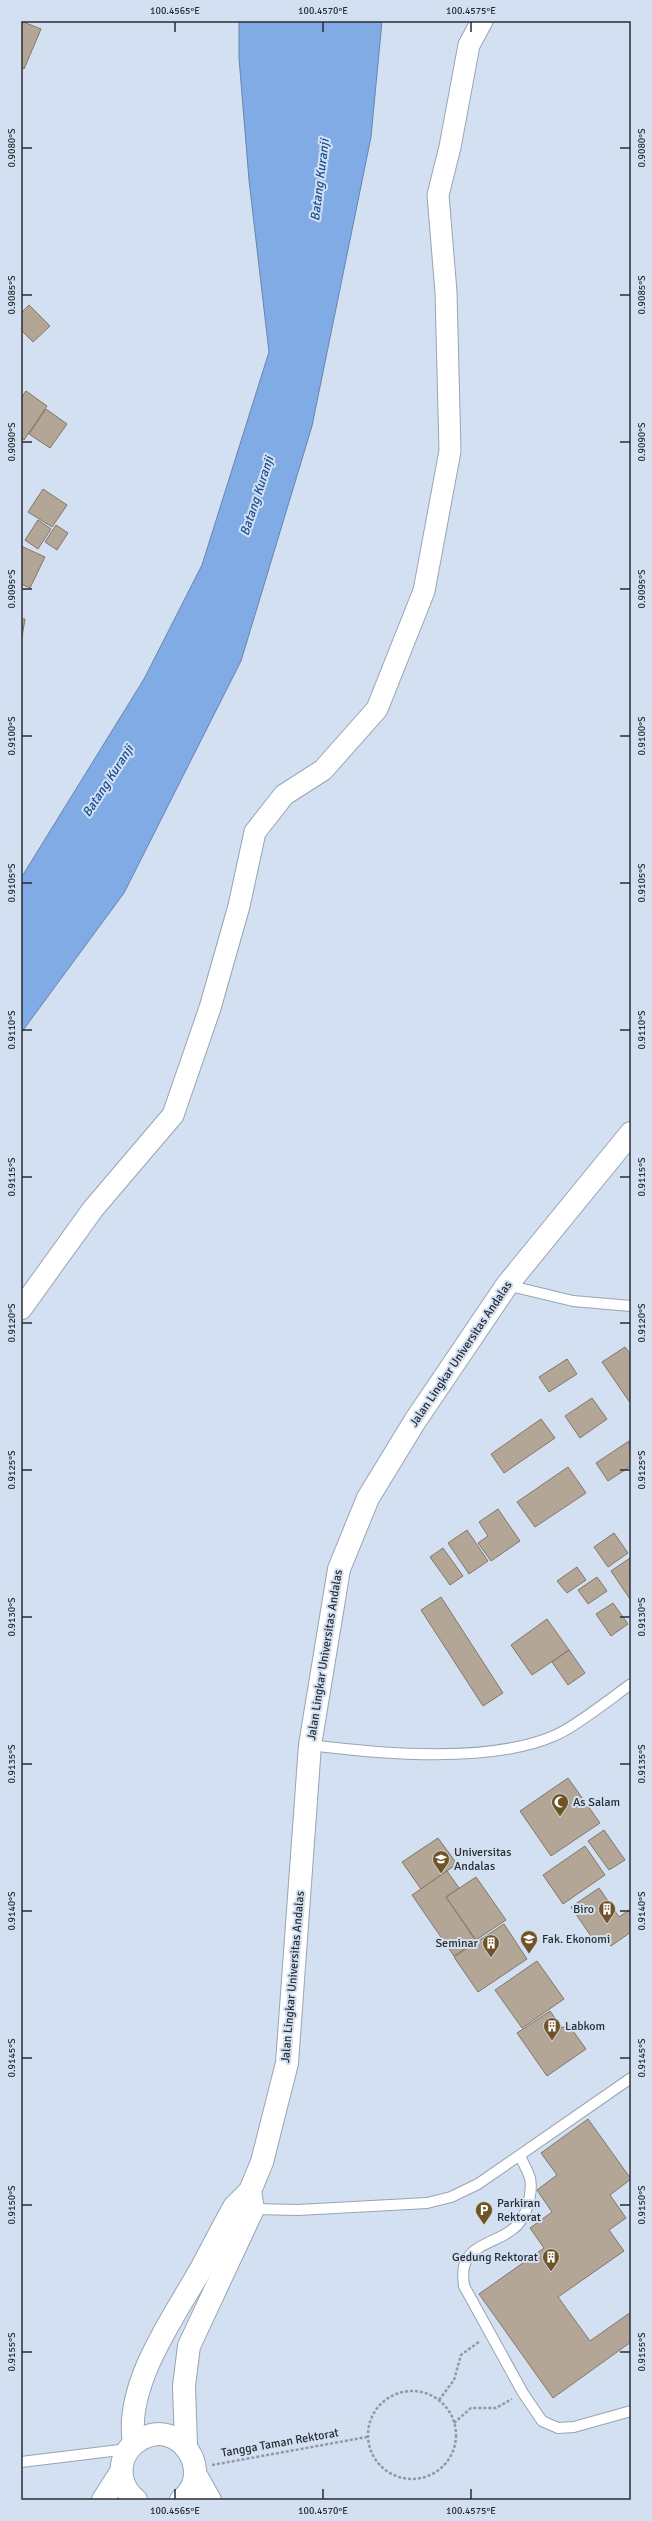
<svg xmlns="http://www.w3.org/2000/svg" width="652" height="2521" viewBox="0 0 652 2521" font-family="Signika,sans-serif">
  <rect width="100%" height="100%" fill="#d3e0f1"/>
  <path fill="#81abe5" stroke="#6685b0" d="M239,21H382L371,137L312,426L241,661L124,893L21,1033V878L144,679L202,565L269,352L249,180L239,58Z"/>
  <g fill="#b3a696" stroke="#827667">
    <path d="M21,21L41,29L24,69L21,67Z"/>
    <path d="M29,305L50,326L33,342L21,330V313Z"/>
    <path d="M26,391L47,406L24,440L21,438V398Z"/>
    <path d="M46,409L67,424L50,448L29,434Z"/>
    <path d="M43,489L67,505L52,527L28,512Z"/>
    <path d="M38,520L51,529L38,549L25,540Z"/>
    <path d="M56,525L68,533L57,550L45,542Z"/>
    <path d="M21,546L45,557L30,588L21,584Z"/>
    <path d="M21,619H25L21,643Z"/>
    <path d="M625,1347L631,1355V1404L602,1362Z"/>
    <path d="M567,1359L577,1374L549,1392L539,1377Z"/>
    <path d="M592,1398L607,1419L580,1438L565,1416Z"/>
    <path d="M541,1419L555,1438L504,1473L491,1454Z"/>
    <path d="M629,1441L631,1466L608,1481L596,1463Z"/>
    <path d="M568,1467L586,1493L535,1527L517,1502Z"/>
    <path d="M498,1509L520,1541L491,1561L478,1543L488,1536L479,1522Z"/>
    <path d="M467,1530L488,1561L469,1574L448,1543Z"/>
    <path d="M614,1533L628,1553L608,1567L594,1547Z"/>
    <path d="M443,1548L463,1576L450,1585L430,1557Z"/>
    <path d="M630,1558L631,1598L630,1599L611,1571Z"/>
    <path d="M577,1567L586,1580L567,1593L557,1581Z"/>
    <path d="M597,1577L607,1591L588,1604L578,1590Z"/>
    <path d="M441,1597L503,1693L483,1706L421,1610Z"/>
    <path d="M613,1603L628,1624L611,1636L596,1614Z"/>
    <path d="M547,1619L569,1650L532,1675L511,1645Z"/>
    <path d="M569,1650L585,1673L568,1685L552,1662Z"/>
    <path d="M568,1778L600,1823L551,1856L520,1811Z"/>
    <path d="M604,1830L625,1860L609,1870L588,1841Z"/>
    <path d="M438,1838L457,1864L421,1889L402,1862Z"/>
    <path d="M585,1846L605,1875L563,1904L543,1875Z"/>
    <path d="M447,1871L459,1888L446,1897L476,1941L454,1956L412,1895Z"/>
    <path d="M476,1877L506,1920L476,1940L446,1897Z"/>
    <path d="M599,1888L619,1917L631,1909V1932L611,1946L604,1936L595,1942L571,1907Z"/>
    <path d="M504,1924L527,1959L478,1992L454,1957Z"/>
    <path d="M537,1961L564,1999L522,2028L495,1990Z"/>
    <path d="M550,2011L562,2028L568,2024L586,2049L547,2076L517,2033Z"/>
    <path d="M588,2119L631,2179L610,2195L626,2218L609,2230L624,2251L558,2297L590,2341L631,2312V2342L553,2398L479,2294L544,2248L530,2228L552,2212L537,2190L557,2175L541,2153Z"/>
  </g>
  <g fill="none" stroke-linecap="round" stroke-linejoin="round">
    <g stroke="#98a4b4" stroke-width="12">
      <g id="service">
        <path d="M507,1285L573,1301L631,1306"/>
        <path d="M310,1745C381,1754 491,1764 556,1735C578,1725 610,1699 631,1684"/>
        <path d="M520,2156C523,2163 528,2171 530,2178C533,2194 526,2220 513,2229C500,2240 476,2244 467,2259C462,2268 463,2276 464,2286L523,2393L542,2421L558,2428L574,2427L631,2411"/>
        <path d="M253,2209L298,2210L427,2203L451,2197L478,2184L631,2078"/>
        <path d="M21,2462L128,2449"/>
      </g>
    </g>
    <g stroke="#98a4b4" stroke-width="23">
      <path id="minor" d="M21,1309L93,1209L173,1115L210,1008L239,906L255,832L284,795L323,770L377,709L424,591L450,451L446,292L438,195L450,147L469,45L482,21"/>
    </g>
    <g stroke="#98a4b4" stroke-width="24">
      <g id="tertiary">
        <path d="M134,2443C124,2385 174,2317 201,2269C212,2248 223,2227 234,2207L250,2191L262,2162L287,2063L310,1745L339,1569L368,1498L415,1421L507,1285L631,1133"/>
        <path d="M186,2445L184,2386L189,2346L253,2209L250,2191"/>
        <path d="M196,2475L210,2500"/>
        <path d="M103,2500L121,2472"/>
        <path d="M136,2500C125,2491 120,2479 122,2465C124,2453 130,2445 141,2439C179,2417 216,2473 181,2500"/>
      </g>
    </g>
    <g stroke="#909aa7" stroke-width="2.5" stroke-dasharray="3 2" stroke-linecap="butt">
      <circle cx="412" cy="2435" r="44"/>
      <path d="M439,2400L454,2380L461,2355L480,2341"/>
      <path d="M454,2423L471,2408H496L512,2399"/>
      <path d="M212,2465L367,2437"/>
    </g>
    <use href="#service" stroke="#fff" stroke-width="10"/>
    <use href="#minor" stroke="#fff" stroke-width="21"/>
    <use href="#tertiary" stroke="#fff" stroke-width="22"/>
  </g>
  <path fill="none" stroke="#282d33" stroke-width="1.5" d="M175,22V32M323,22V32M471,22V32M22,148H32M620,148H630M22,295H32M620,295H630M22,442H32M620,442H630M22,589H32M620,589H630M22,736H32M620,736H630M22,883H32M620,883H630M22,1030H32M620,1030H630M22,1177H32M620,1177H630M22,1323H32M620,1323H630M22,1470H32M620,1470H630M22,1617H32M620,1617H630M22,1764H32M620,1764H630M22,1911H32M620,1911H630M22,2058H32M620,2058H630M22,2205H32M620,2205H630M22,2352H32M620,2352H630M175,2489V2499M323,2489V2499M471,2489V2499"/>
  <defs>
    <g id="mosque-pin" transform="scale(0.9)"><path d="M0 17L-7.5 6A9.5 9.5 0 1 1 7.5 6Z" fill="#725328" stroke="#d3e0f1"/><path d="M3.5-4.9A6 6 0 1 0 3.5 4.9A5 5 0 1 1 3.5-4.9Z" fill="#fff"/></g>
    <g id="university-pin" transform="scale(0.9)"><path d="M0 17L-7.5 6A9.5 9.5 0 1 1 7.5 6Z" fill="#725328" stroke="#d3e0f1"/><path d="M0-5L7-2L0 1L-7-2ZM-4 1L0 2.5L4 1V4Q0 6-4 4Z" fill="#fff"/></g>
    <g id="building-pin" transform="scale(0.9)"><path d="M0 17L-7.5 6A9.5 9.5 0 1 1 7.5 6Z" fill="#725328" stroke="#d3e0f1"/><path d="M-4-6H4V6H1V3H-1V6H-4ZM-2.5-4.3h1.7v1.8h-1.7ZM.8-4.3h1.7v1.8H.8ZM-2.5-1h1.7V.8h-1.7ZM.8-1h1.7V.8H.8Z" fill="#fff"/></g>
    <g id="parking-pin" transform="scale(0.9)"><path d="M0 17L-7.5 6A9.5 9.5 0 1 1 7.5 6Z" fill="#725328" stroke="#d3e0f1"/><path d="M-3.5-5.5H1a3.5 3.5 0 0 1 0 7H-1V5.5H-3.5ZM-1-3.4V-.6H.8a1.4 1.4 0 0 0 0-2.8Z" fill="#fff"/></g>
  </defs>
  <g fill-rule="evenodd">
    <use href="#mosque-pin" x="560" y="1802"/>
    <use href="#university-pin" x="441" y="1859"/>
    <use href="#building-pin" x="607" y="1909"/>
    <use href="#university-pin" x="529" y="1939"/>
    <use href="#building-pin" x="491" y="1943"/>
    <use href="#building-pin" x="552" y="2026"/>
    <use href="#parking-pin" x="484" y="2210"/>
    <use href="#building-pin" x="551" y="2257"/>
  </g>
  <g text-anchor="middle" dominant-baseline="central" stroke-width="4" stroke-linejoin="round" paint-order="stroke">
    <g font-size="12" fill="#282d33" stroke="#d3e0f1">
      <text transform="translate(461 1354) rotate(-56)">Jalan Lingkar Universitas Andalas</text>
      <text transform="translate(325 1655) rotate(-81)">Jalan Lingkar Universitas Andalas</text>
      <text transform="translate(293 1977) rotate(-85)">Jalan Lingkar Universitas Andalas</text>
      <text transform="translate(280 2443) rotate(-10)">Tangga Taman Rektorat</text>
    </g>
    <g font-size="12" fill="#282d33" stroke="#d3e0f1" text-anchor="start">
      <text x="573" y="1802">As Salam</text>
      <text x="454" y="1852">Universitas<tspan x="454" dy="14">Andalas</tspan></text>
      <text x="594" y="1909" text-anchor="end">Biro</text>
      <text x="542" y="1939">Fak. Ekonomi</text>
      <text x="478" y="1943" text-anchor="end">Seminar</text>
      <text x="565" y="2026">Labkom</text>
      <text x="497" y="2203">Parkiran<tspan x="497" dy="14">Rektorat</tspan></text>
      <text x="538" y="2257" text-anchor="end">Gedung Rektorat</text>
    </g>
    <g font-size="13" font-style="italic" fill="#174d92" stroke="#d3e0f1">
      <text transform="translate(320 180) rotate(-83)">Batang Kuranji</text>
      <text transform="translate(257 496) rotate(-72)">Batang Kuranji</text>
      <text transform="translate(108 781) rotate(-57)">Batang Kuranji</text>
    </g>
  </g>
  <rect width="652" height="2521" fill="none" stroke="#d3e0f1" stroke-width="44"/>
  <rect x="22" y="22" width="608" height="2477" fill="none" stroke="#282d33" stroke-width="1.5"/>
  <g font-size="10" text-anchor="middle" fill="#282d33">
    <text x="175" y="14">100.4565°E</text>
    <text x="323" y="14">100.4570°E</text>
    <text x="471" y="14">100.4575°E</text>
    <text transform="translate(11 148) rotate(-90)" y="4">0.9080°S</text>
    <text transform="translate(641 148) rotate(-90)" y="4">0.9080°S</text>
    <text transform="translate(11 295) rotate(-90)" y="4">0.9085°S</text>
    <text transform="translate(641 295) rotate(-90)" y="4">0.9085°S</text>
    <text transform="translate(11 442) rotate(-90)" y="4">0.9090°S</text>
    <text transform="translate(641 442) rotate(-90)" y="4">0.9090°S</text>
    <text transform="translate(11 589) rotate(-90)" y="4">0.9095°S</text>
    <text transform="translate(641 589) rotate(-90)" y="4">0.9095°S</text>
    <text transform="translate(11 736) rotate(-90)" y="4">0.9100°S</text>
    <text transform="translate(641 736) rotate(-90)" y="4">0.9100°S</text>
    <text transform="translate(11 883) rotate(-90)" y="4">0.9105°S</text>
    <text transform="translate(641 883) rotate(-90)" y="4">0.9105°S</text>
    <text transform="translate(11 1030) rotate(-90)" y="4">0.9110°S</text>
    <text transform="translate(641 1030) rotate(-90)" y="4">0.9110°S</text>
    <text transform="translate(11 1177) rotate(-90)" y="4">0.9115°S</text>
    <text transform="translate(641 1177) rotate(-90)" y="4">0.9115°S</text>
    <text transform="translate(11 1323) rotate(-90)" y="4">0.9120°S</text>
    <text transform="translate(641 1323) rotate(-90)" y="4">0.9120°S</text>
    <text transform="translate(11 1470) rotate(-90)" y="4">0.9125°S</text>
    <text transform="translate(641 1470) rotate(-90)" y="4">0.9125°S</text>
    <text transform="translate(11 1617) rotate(-90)" y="4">0.9130°S</text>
    <text transform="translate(641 1617) rotate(-90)" y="4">0.9130°S</text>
    <text transform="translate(11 1764) rotate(-90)" y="4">0.9135°S</text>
    <text transform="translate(641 1764) rotate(-90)" y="4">0.9135°S</text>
    <text transform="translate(11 1911) rotate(-90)" y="4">0.9140°S</text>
    <text transform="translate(641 1911) rotate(-90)" y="4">0.9140°S</text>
    <text transform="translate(11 2058) rotate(-90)" y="4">0.9145°S</text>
    <text transform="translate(641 2058) rotate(-90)" y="4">0.9145°S</text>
    <text transform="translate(11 2205) rotate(-90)" y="4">0.9150°S</text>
    <text transform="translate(641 2205) rotate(-90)" y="4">0.9150°S</text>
    <text transform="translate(11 2352) rotate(-90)" y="4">0.9155°S</text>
    <text transform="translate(641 2352) rotate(-90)" y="4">0.9155°S</text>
    <text x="175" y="2514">100.4565°E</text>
    <text x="323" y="2514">100.4570°E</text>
    <text x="471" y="2514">100.4575°E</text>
  </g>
</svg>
